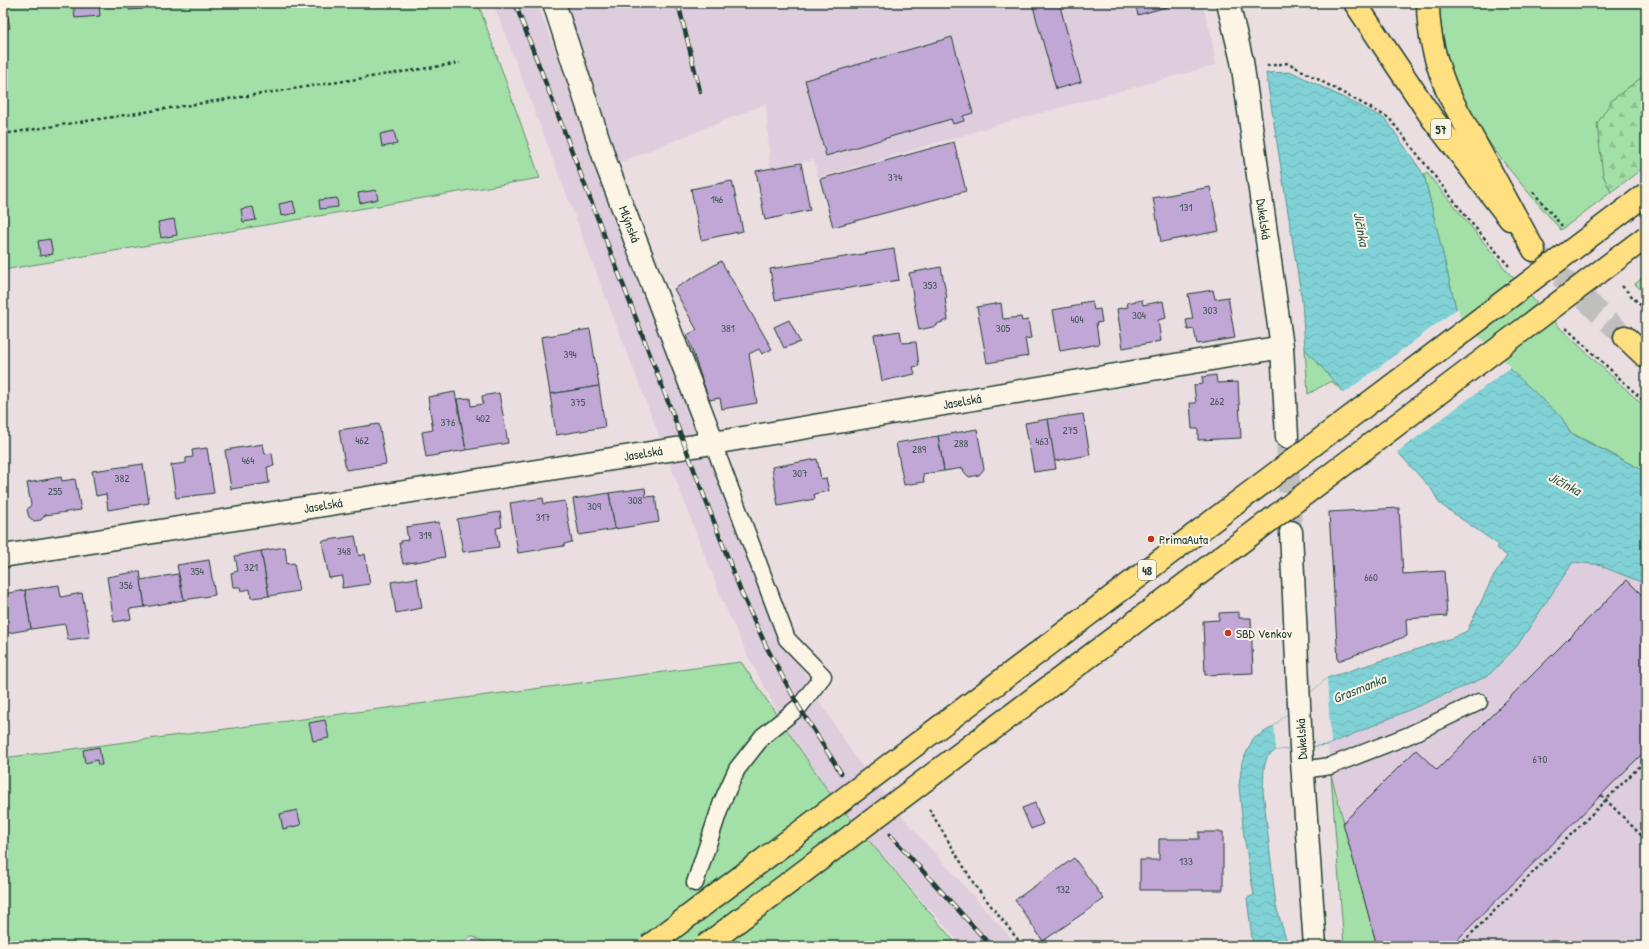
<svg xmlns="http://www.w3.org/2000/svg" width="1649" height="949" viewBox="0 0 1649 949" font-family="'Patrick Hand',sans-serif">
  <defs>
    <pattern id="forest-firs" width="22" height="20" patternUnits="userSpaceOnUse"><rect width="22" height="20" fill="#a3e0a7"/><path d="M5 1l3.5 6h-7zM16 11l3.5 6h-7z" fill="#8cc190"/></pattern>
    <pattern id="water-waves" width="16" height="10" patternUnits="userSpaceOnUse"><rect width="16" height="10" fill="#81d2d7"/><path d="M0 5q4-4 8 0t8 0" fill="none" stroke="#6fb5b9"/></pattern>
  </defs>
  <rect width="100%" height="100%" fill="#eadee0"/>
  <filter id="ink" filterUnits="userSpaceOnUse"><feTurbulence type="fractalNoise" baseFrequency=".025" numOctaves="2"/><feDisplacementMap in="SourceGraphic" scale="8" xChannelSelector="R" yChannelSelector="G"/><feConvolveMatrix kernelMatrix="1 2 1 2 8 2 1 2 1" color-interpolation-filters="sRGB"/></filter>
  <g filter="url(#ink)">
    <g fill="#decedd">
      <path d="M493,3H537L582,120L786,639L817,697L857,760L906,821L1018,946H963L875,848L825,786L781,718L749,658L722,600Z"/>
      <path d="M564,3H1202L1212,39L1216,65L1004,123L818,178L814,160L770,169L766,104L616,164Z"/>
      <path d="M1573,562L1604,565V567L1646,584V946H1344L1328,745L1488,676L1517,646Z"/>
    </g>
    <g fill="#a3e0a7" stroke="#618e6e">
      <path d="M3,3H478L540,178L3,270Z"/>
      <path d="M1439,3H1646V74L1612,100L1603,175L1611,192L1561,230C1514,176 1460,118 1444,46C1441,32 1441,17 1439,3Z"/>
      <path d="M1427,173L1507,271L1561,329L1646,408V472L1570,432L1561,418L1459,321L1424,175Z"/>
      <path d="M1305,349L1345,393L1331,381L1308,394Z"/>
      <path d="M741,662L833,798L958,946H493L471,936L457,946H3V758Z"/>
      <path d="M1331,775L1377,946H1344Z"/>
    </g>
    <g fill="url(#forest-firs)" stroke="#618e6e">
      <path d="M1646,74V166L1611,192L1603,175L1597,124L1612,100Z"/>
      <path d="M1646,275V295L1635,284Z"/>
    </g>
    <path fill="url(#water-waves)" stroke="#5a9696" d="M1292,72L1380,116L1387,121L1424,175L1459,321L1562,418L1570,433L1646,472V584L1603,567V565L1573,562L1517,646L1488,676L1328,745L1276,750L1267,757L1264,768L1263,791L1276,906L1288,946H1253L1247,898L1254,895L1244,836L1239,786L1242,762L1253,739L1274,726L1327,678L1452,638L1467,631L1492,579L1507,556L1497,548L1499,545L1440,504L1432,490L1305,349L1302,301L1266,73Z"/>
    <g fill="#eadee0">
      <path d="M1458,308L1461,320L1511,367L1396,453L1343,394Z"/>
      <path d="M1327,678L1331,744L1276,750L1274,726Z"/>
    </g>
    <g fill="#c1a7d5" stroke="#1f3d34">
      <path d="M73,3H99L100,16L75,18Z"/>
      <path d="M128,3H142L143,9L129,10Z"/>
      <path d="M1032,3H1059L1081,82L1056,89Z"/>
      <path d="M1135,3H1169L1170,6L1138,15Z"/>
      <path d="M3,13H7L10,28L3,29Z"/>
      <path d="M952,37L973,113L963,116L964,121L953,124L951,119L826,156L805,80Z"/>
      <path d="M394,131L397,144L382,147L380,134Z"/>
      <path d="M954,142L966,191L833,227L820,179Z"/>
      <path d="M801,163L810,210L765,220L756,171Z"/>
      <path d="M732,181L743,231L701,240L691,189Z"/>
      <path d="M1210,187L1219,231L1161,242L1153,198Z"/>
      <path d="M376,190L378,199L360,203L358,193Z"/>
      <path d="M337,198L338,207L320,209L319,200Z"/>
      <path d="M293,201L296,213L281,216L279,204Z"/>
      <path d="M253,207L256,220L243,222L241,209Z"/>
      <path d="M174,219L177,235L161,238L158,222Z"/>
      <path d="M50,239L53,254L40,256L38,241Z"/>
      <path d="M894,249L899,280L775,300L770,269Z"/>
      <path d="M721,261L772,349L762,354L759,349L749,354L757,403L722,409L720,398L709,400L687,335L697,330L674,289Z"/>
      <path d="M941,267L947,298H945L948,320L937,324V326L919,330L909,273Z"/>
      <path d="M1213,290L1215,299L1228,297L1235,338L1197,344L1194,329L1188,330L1186,320L1193,319L1188,294Z"/>
      <path d="M1142,300L1143,305L1163,301L1166,318L1158,320L1161,341L1123,348L1117,309L1128,307L1127,303Z"/>
      <path d="M1092,301L1094,310L1100,309L1102,322L1096,323L1099,344L1060,351L1053,310L1081,305L1080,303Z"/>
      <path d="M1001,303L1003,319L1021,317L1022,321L1028,320L1031,338L1025,339L1028,356L987,363L977,307Z"/>
      <path d="M789,320L800,342L784,348L774,327Z"/>
      <path d="M590,329L599,386L550,394L541,337Z"/>
      <path d="M900,331L902,343L916,342L919,366L913,367L915,374L882,381L874,335Z"/>
      <path d="M1216,375L1217,383L1238,382L1241,438L1198,440V429H1192L1190,403H1196L1194,385L1203,384L1202,377Z"/>
      <path d="M599,386L605,427L556,435L550,394Z"/>
      <path d="M455,392L466,450L426,457L422,432L433,430L428,397Z"/>
      <path d="M499,393L508,443L466,450L457,399L470,398L471,406L483,404L482,396Z"/>
      <path d="M1083,414L1090,455L1054,461L1048,419Z"/>
      <path d="M1048,419L1056,469L1034,472L1025,423Z"/>
      <path d="M379,424L386,464L346,470L339,430Z"/>
      <path d="M977,429L984,469L979,475L969,477L964,472L963,468L944,471L938,436Z"/>
      <path d="M938,436L944,471L923,474L924,482L904,485L896,443Z"/>
      <path d="M263,444L265,454L272,453L274,466L267,467L269,483L231,489L225,450Z"/>
      <path d="M207,448L214,493L176,498L171,465L186,463V458L193,457L192,450Z"/>
      <path d="M817,459L821,479L826,478L829,491L814,494L815,499L778,506L772,467Z"/>
      <path d="M143,464L149,503L108,510L106,494L96,496L92,471Z"/>
      <path d="M61,477L62,481L75,479L81,510L45,515L41,520L34,521L29,517L27,510L31,505L27,483Z"/>
      <path d="M645,488L646,497L655,496L659,522L615,529L609,493Z"/>
      <path d="M609,493L615,529L579,535L573,499Z"/>
      <path d="M543,498L544,504L565,501L572,542L564,544V546L518,553L510,503Z"/>
      <path d="M1399,508L1403,574L1444,571L1447,616L1406,619L1407,636L1338,661L1329,512Z"/>
      <path d="M500,512L502,527L496,528L499,547L463,552L457,519Z"/>
      <path d="M439,522L445,557L403,564L399,543H402L401,541L408,540L406,527Z"/>
      <path d="M355,536L359,556L365,554L370,584L342,588L343,576L329,578L322,541Z"/>
      <path d="M285,547L287,564L294,563L299,591L269,596L261,551Z"/>
      <path d="M261,551L269,596L251,598L250,589L241,591L240,587H233L231,573L238,571L235,556Z"/>
      <path d="M209,560L215,595L184,600L177,565Z"/>
      <path d="M140,571L145,607L129,609L131,619L114,622L107,577Z"/>
      <path d="M178,574L184,600L145,607L141,580Z"/>
      <path d="M417,578L422,608L396,613L391,582Z"/>
      <path d="M1627,580L1646,599V750L1451,946H1377L1343,823L1416,750L1437,770Z"/>
      <path d="M59,585L61,597L82,593L90,637L68,640L65,624L31,629L25,590Z"/>
      <path d="M25,590L31,629L3,634V594Z"/>
      <path d="M1239,612V618H1251L1253,673L1205,675L1203,621L1219,620V613Z"/>
      <path d="M325,720L329,738L313,741L309,723Z"/>
      <path d="M99,747L102,765H98L97,760L85,763L83,750Z"/>
      <path d="M1035,803L1043,824L1031,829L1022,808Z"/>
      <path d="M297,810L301,825L283,829L280,814Z"/>
      <path d="M1199,832H1223V890H1140V860H1159V839H1199Z"/>
      <path d="M1074,858L1104,899L1043,941L1015,900Z"/>
    </g>
    <g fill="none" stroke-linecap="round" stroke-linejoin="round">
      <path stroke="#c1bebe" stroke-width="22" stroke-dasharray="22 11" stroke-linecap="butt" d="M1287,437L1291,532"/>
      <path stroke="#c1bebe" stroke-width="22" stroke-dasharray="22 11" stroke-linecap="butt" d="M1536,253L1625,337"/>
      <g stroke="#1f3d34" stroke-width="19">
        <g id="service">
          <path d="M1303,770L1330,766L1407,736L1479,702"/>
          <path d="M695,883L722,802L737,769L763,736L799,707L823,676L787,639L713,443"/>
        </g>
      </g>
      <g stroke="#1f3d34" stroke-width="25">
        <g id="minor">
          <path d="M554,3L607,166L713,443"/>
          <path d="M1228,3L1242,61L1282,347L1287,437"/>
          <path d="M1291,532L1301,747L1315,946"/>
          <path d="M3,556L713,443L1282,347"/>
        </g>
      </g>
      <g stroke="#1f3d34" stroke-width="25">
        <g id="primary">
          <path d="M1355,3L1432,118L1510,219"/>
          <path d="M1625,337L1646,357"/>
        </g>
      </g>
      <g stroke="#1f3d34" stroke-width="25">
        <path id="trunk" d="M1428,3C1428,36 1436,64 1449,95L1534,250"/>
      </g>
      <g stroke="#1f3d34" stroke-width="2.5" stroke-dasharray="3 3" stroke-linecap="butt">
        <path d="M1267,66L1288,63L1389,118L1473,225L1509,266"/>
        <path d="M3,134L460,63"/>
        <path d="M1533,192L1562,226"/>
        <path d="M1622,286L1646,311"/>
        <path d="M1566,328L1646,403"/>
        <path d="M1601,795L1646,840"/>
        <path d="M929,809L976,887L1023,946"/>
        <path d="M1459,946L1646,760"/>
      </g>
      <use href="#service" stroke="#fcf5e5" stroke-width="16"/>
      <use href="#minor" stroke="#fcf5e5" stroke-width="22"/>
      <use href="#primary" stroke="#ffdf80" stroke-width="22"/>
      <use href="#trunk" stroke="#ffdf80" stroke-width="22"/>
      <g stroke="#1f3d34" stroke-width="4.5">
        <g id="rail">
          <path d="M515,3L741,592L767,648L799,707L841,773"/>
          <path d="M678,3L700,91"/>
          <path d="M890,835L991,946"/>
        </g>
      </g>
      <use href="#rail" stroke="#fcf5e5" stroke-width="3" stroke-dasharray="9" stroke-linecap="butt"/>
      <g stroke="#1f3d34" stroke-width="25" stroke-linecap="butt">
        <g id="trunk-bridge">
          <path d="M649,946L1646,194"/>
          <path d="M705,946L1646,237"/>
        </g>
      </g>
      <use href="#trunk-bridge" stroke="#ffdf80" stroke-width="22"/>
    </g>
  </g>
  <g fill="#c8321e" stroke="#fcf5e5" stroke-width="1.5">
    <circle cx="1151" cy="539" r="4"/>
    <circle cx="1228" cy="633" r="4"/>
  </g>
  <g text-anchor="middle" dominant-baseline="central" stroke-width="4" stroke-linejoin="round" paint-order="stroke">
    <g font-size="11" fill="#48585c">
      <text x="895" y="177">374</text>
      <text x="717" y="199">146</text>
      <text x="1186" y="207">131</text>
      <text x="930" y="285">353</text>
      <text x="1210" y="310">303</text>
      <text x="1139" y="315">304</text>
      <text x="1077" y="319">404</text>
      <text x="728" y="328">381</text>
      <text x="1003" y="328">305</text>
      <text x="570" y="354">394</text>
      <text x="1217" y="401">262</text>
      <text x="578" y="402">375</text>
      <text x="483" y="418">402</text>
      <text x="448" y="422">376</text>
      <text x="1070" y="430">275</text>
      <text x="362" y="440">462</text>
      <text x="1042" y="441">463</text>
      <text x="961" y="443">288</text>
      <text x="919" y="449">289</text>
      <text x="248" y="460">464</text>
      <text x="800" y="473">307</text>
      <text x="122" y="478">382</text>
      <text x="55" y="491">255</text>
      <text x="635" y="500">308</text>
      <text x="594" y="506">309</text>
      <text x="543" y="517">317</text>
      <text x="425" y="535">319</text>
      <text x="344" y="551">348</text>
      <text x="251" y="567">321</text>
      <text x="197" y="571">354</text>
      <text x="1371" y="577">660</text>
      <text x="126" y="585">356</text>
      <text x="1540" y="759">670</text>
      <text x="1186" y="861">133</text>
      <text x="1063" y="889">132</text>
    </g>
    <g fill="#fcf5e5" stroke="#617469" stroke-width="1">
      <rect x="1431" y="119" width="20" height="20" rx="3"/>
      <rect x="1138" y="560" width="18" height="20" rx="3"/>
    </g>
    <g font-size="12" font-weight="bold" fill="#1f3d34">
      <text x="1441" y="129">57</text>
      <text x="1147" y="570">48</text>
    </g>
    <g font-size="13" fill="#1f3d34" stroke="#fcf5e5">
      <text transform="translate(1264 219) rotate(82)">Dukelská</text>
      <text transform="translate(630 224) rotate(69)">Mlýnská</text>
      <text transform="translate(962 401) rotate(-10)">Jaselská</text>
      <text transform="translate(643 453) rotate(-9)">Jaselská</text>
      <text transform="translate(323 505) rotate(-9)">Jaselská</text>
      <text transform="translate(1301 739) rotate(-93)">Dukelská</text>
    </g>
    <g font-size="13" fill="#1f3d34" stroke="#fcf5e5" text-anchor="start">
      <text x="1159" y="539">PrimaAuta</text>
      <text x="1236" y="633">SBD Venkov</text>
    </g>
    <g font-size="14" font-style="italic" fill="#335b55" stroke="#fcf5e5">
      <text transform="translate(1362 229) rotate(80)">Jičínka</text>
      <text transform="translate(1565 483) rotate(28)">Jičínka</text>
      <text transform="translate(1359 688) rotate(-22)">Grasmanka</text>
    </g>
  </g>
  <rect width="1649" height="949" fill="none" stroke="#fcf5e5" stroke-width="16"/>
  <rect x="8" y="8" width="1633" height="933" fill="none" stroke="#1f3d34" stroke-width="1.5" filter="url(#ink)"/>
</svg>
